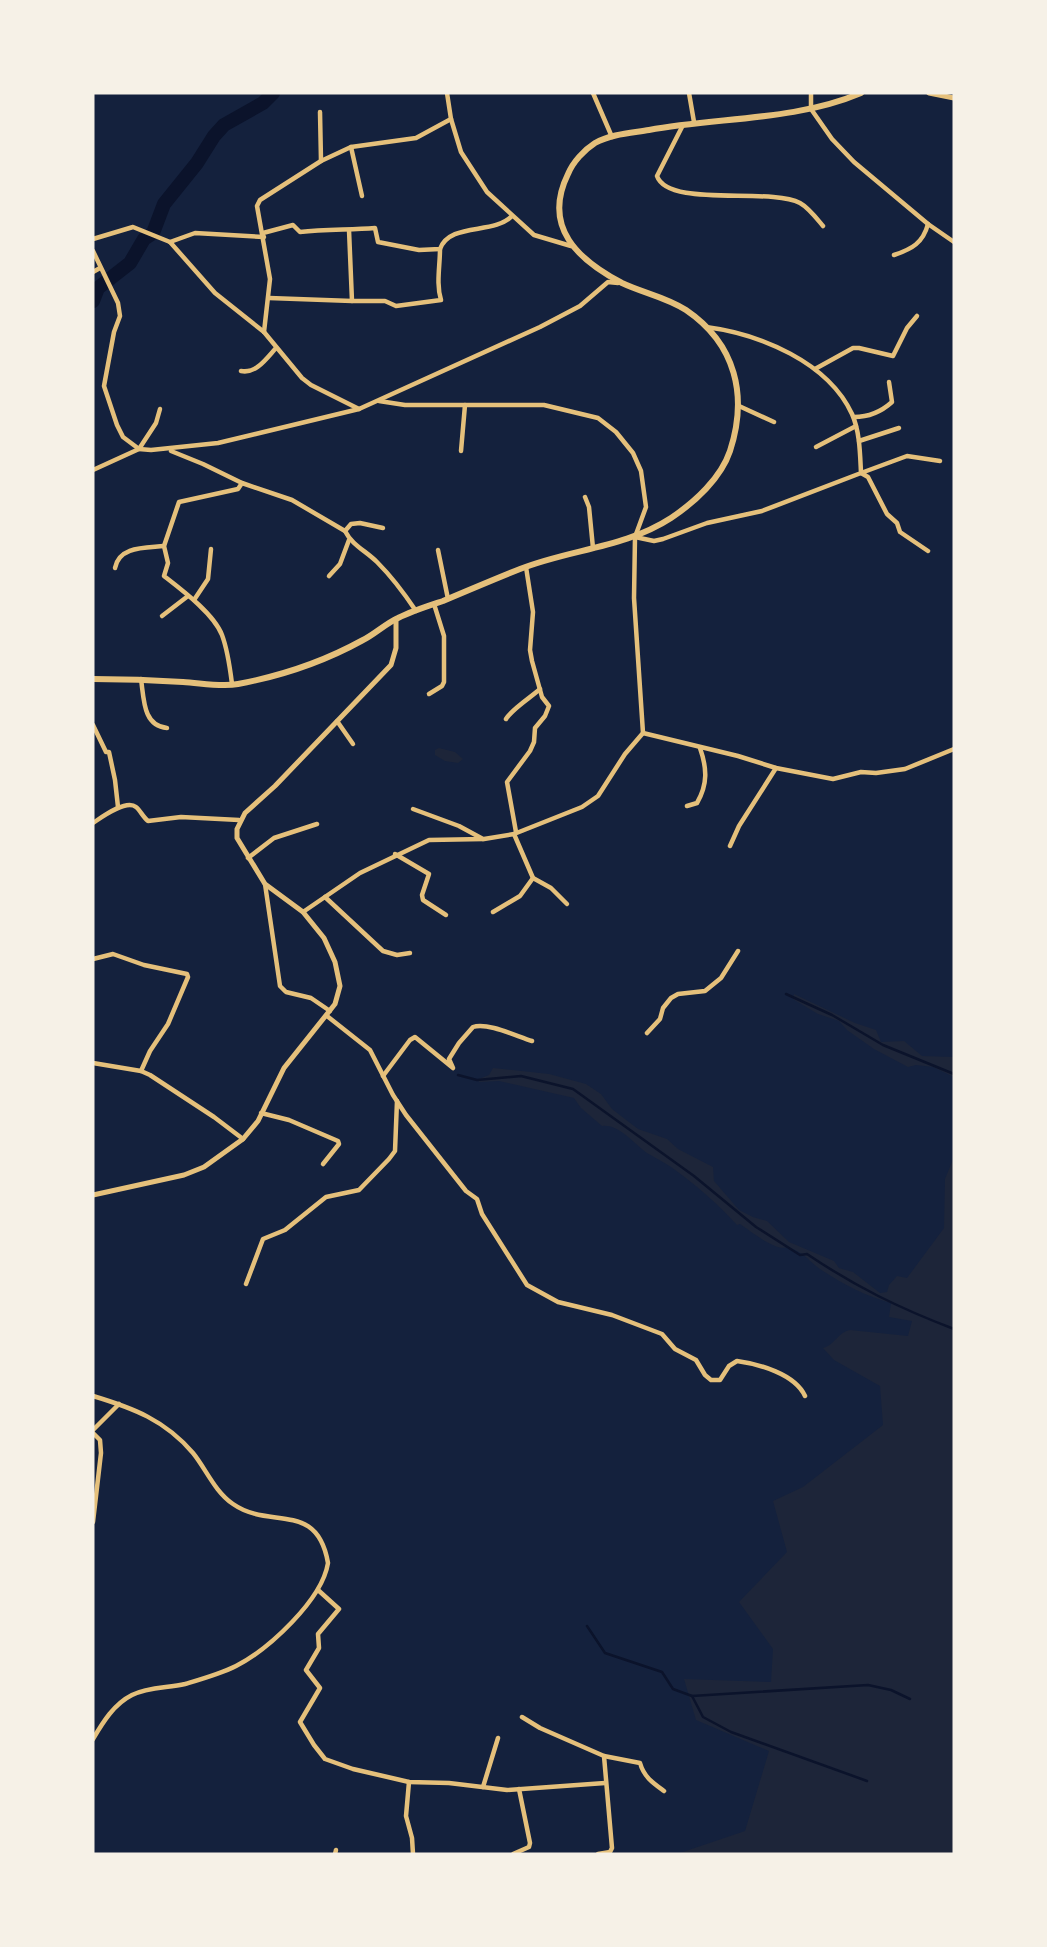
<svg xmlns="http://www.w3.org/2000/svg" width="1047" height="1947" viewBox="0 0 1047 1947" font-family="'Noto Sans',sans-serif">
  <rect width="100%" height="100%" fill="#14213d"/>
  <g fill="#1d2539">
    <path d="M439,748L455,752L463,759L458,763L445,761L435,755V750Z"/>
    <path d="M794,994L855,1023L876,1030L881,1042L904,1041L922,1056L953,1057L954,1077L933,1067L916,1065L908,1067L874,1049L847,1030L839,1021L818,1014L793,999Z"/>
    <path d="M493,1068L549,1074L586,1084L601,1094L612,1109L638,1129L667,1139L678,1149L713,1167L714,1181L739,1210L753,1217L767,1221L789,1242L834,1261L839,1268L853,1272L880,1293L887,1292L889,1285L897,1276L907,1278L944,1228L945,1179L954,1157V1854H677L745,1831L769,1751L696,1720L684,1679L771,1682L773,1649L739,1602L787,1552L773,1501L803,1487L883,1425L880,1386L834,1360L823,1348C835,1345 838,1332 850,1330L908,1336L912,1321L889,1317L891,1303C866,1296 842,1284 820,1269C805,1258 808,1255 788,1247C776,1252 752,1232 740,1224L737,1225C717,1203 695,1184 671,1167C664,1162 655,1158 647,1153C634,1144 619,1124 602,1126L581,1108L574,1098L499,1081L479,1082V1079L489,1075Z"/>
  </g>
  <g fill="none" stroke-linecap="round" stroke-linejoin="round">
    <g stroke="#0b132b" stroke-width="2.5">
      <path d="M210,134V140"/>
      <path d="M786,994L832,1015L883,1045L954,1074"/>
      <path d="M458,1075L477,1080L521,1076L573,1089L694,1176L756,1227L800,1255L807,1254C856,1287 899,1308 954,1329"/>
      <path d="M587,1626L605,1653L662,1672L673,1689L692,1696L703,1717L731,1732L867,1781"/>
      <path d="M692,1696L868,1685L891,1690L910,1699"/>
    </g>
    <path stroke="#0b132b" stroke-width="14" d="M93,301L98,288L130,263L144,239L153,233L164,204L197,163L214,136L224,125L263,103L273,93"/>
    <g stroke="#e5c07b" stroke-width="4.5">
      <path d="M447,93L451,119L461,152L487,192L534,235L571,246"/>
      <path d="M593,93L612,137"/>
      <path d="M689,93L694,122"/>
      <path d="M811,93V109L832,139L854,162L928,224L954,242"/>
      <path d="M320,112L321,161"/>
      <path d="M683,125L657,176C668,208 769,187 800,203C809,208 817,219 823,226"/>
      <path d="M351,147L362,196"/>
      <path d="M263,233L293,225L300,232C325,229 349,230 375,228L378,242L419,250L440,249C450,222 494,235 512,216"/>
      <path d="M93,239L133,227L170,242L215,293L264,332L302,378L311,385L359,409"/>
      <path d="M170,242L195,233L264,237"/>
      <path d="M93,251L118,303L120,316L114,332L104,386L117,425L123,437L139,449L151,450L218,443L359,409L540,327L580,306L608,282L618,283"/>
      <path d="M894,255C912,249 923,243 928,224"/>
      <path d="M93,272L100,268"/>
      <path d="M269,298L352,301L349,230"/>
      <path d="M352,301H385L396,306L441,300C436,284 440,266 440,249"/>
      <path d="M264,332L270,279L257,206L260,200L321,161L351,147L416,138L451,119"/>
      <path d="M815,369L853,348H859L893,356L907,328L917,316"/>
      <path d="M241,371C256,374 266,359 276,348"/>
      <path d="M739,406L774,422"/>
      <path d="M854,417C868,417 881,412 892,402L889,382"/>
      <path d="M859,441L899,428"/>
      <path d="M816,447L856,426"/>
      <path d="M171,451L203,464L242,483L292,500L345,531C352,545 366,551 377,562C392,577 404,593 416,611"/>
      <path d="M461,451L465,405"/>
      <path d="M93,470L139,449L156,423L160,409"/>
      <path d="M585,497L589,507L593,548"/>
      <path d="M345,531L351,524L360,523L383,528"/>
      <path d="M635,537L654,541L663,539L707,523L762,511L861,473C860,454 860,432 852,414C828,362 760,334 706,327"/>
      <path d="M438,550L448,599"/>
      <path d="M928,551L900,532L897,523L887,514L868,477L861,473L907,456L940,461"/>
      <path d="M115,568C119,546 145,548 164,546"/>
      <path d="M329,576L340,564L349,540"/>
      <path d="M194,600L208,579L211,549"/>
      <path d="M162,616L188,596"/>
      <path d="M141,679C144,699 143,726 167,728"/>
      <path d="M232,684C230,668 228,651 222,635C214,614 182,590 164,576L168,563L164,546L179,502L238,489L242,483"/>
      <path d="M429,694L442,686L444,682V636L434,604"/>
      <path d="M506,719C512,709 530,698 540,689"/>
      <path d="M337,721L353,744"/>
      <path d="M93,725L106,752H109L115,780L118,807"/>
      <path d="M643,733L738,756L776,768L833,779L861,772L876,773L905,769L954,749"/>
      <path d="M687,806L697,803C708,784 707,768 700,748"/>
      <path d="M413,809L459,826L483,839"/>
      <path d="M93,823C102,817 126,799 136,807C140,810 143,817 148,821L181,817L239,820"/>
      <path d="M516,832L507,782L530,751L534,742L535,728L545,716L549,706L542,697L532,661L530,650L533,612L526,567"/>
      <path d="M514,834L533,878L551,888L567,904"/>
      <path d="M730,846L739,826L776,768"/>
      <path d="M395,854L429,874L422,895L423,900L446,915"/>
      <path d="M248,858L274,838L317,824"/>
      <path d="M265,884L280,986L286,992L311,998L330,1011"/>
      <path d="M325,897L383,951L397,955L410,953"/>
      <path d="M303,912L360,873L429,840L484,839L514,834L582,807L598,796L625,754L643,733L634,598L635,537L646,507L641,471L633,453L616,432L598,418L544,405H405L379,401"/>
      <path d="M493,912L520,896L533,878"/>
      <path d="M93,959L113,954L144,965L187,974L188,977L168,1024L150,1051L141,1071L150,1075L214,1117L243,1139"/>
      <path d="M327,1016L370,1050L393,1095L406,1115L466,1191L477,1199L482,1214L527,1285L558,1302L612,1315L662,1334L675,1349L696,1360L705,1375L711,1380H720L729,1366L737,1361C759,1364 795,1374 805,1396"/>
      <path d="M647,1033L660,1019L663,1008L671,998L678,994L705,991L721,978L738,951"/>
      <path d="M93,1063L141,1071"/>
      <path d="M383,1076L410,1040L415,1037L453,1068L449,1059L459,1043L473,1027C487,1022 516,1036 532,1041"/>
      <path d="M261,1113L289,1120L338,1141L339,1144L323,1164"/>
      <path d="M246,1284L263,1239L285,1230L326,1197L359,1190L389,1159L395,1151L397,1101"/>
      <path d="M93,1396C133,1408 165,1420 193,1453C206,1469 215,1492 233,1504C270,1530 317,1500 328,1563C322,1600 269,1649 236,1666C220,1674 202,1679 185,1684C168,1688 148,1687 132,1695C114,1704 103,1722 93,1739"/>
      <path d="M93,1430L119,1404"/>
      <path d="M93,1433L100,1440L101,1453L93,1522"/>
      <path d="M318,1590L339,1609L318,1634L319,1648L306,1670L320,1688L300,1722L314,1745L325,1759L353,1769L409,1782L449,1783L507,1790L605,1783"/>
      <path d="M522,1717L540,1728L604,1756L612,1848L610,1852L598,1854"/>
      <path d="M604,1756L640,1763C644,1777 653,1783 664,1791"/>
      <path d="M409,1782L406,1816L412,1838L413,1854"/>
      <path d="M483,1787L498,1738"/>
      <path d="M335,1854L336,1850"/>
      <path d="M513,1854L529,1847L530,1843L519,1789"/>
    </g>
    <g stroke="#e5c07b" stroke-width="5">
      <path d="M929,93L954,98"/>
      <path d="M93,1195L184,1175L204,1167L243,1139L258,1121L284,1068L335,1004L340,986L335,962L324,938L303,912L265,884L237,838V829L245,813L275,786L391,665L396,648V619"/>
    </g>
    <path stroke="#e5c07b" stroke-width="6" d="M93,679C123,679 153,680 183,682C201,683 221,687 238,684C281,676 325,661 363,640C375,634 385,624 398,618C412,611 428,606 443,601C469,590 495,579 520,569C570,549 625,548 671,518C695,502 721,478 730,451C748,396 736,344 686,310C666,297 643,293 622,283C578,260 542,227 568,174C573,162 584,150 595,143C611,134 631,133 649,130C719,117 795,121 861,93"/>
  </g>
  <rect width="1047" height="1947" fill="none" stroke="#f6f1e7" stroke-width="189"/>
</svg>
